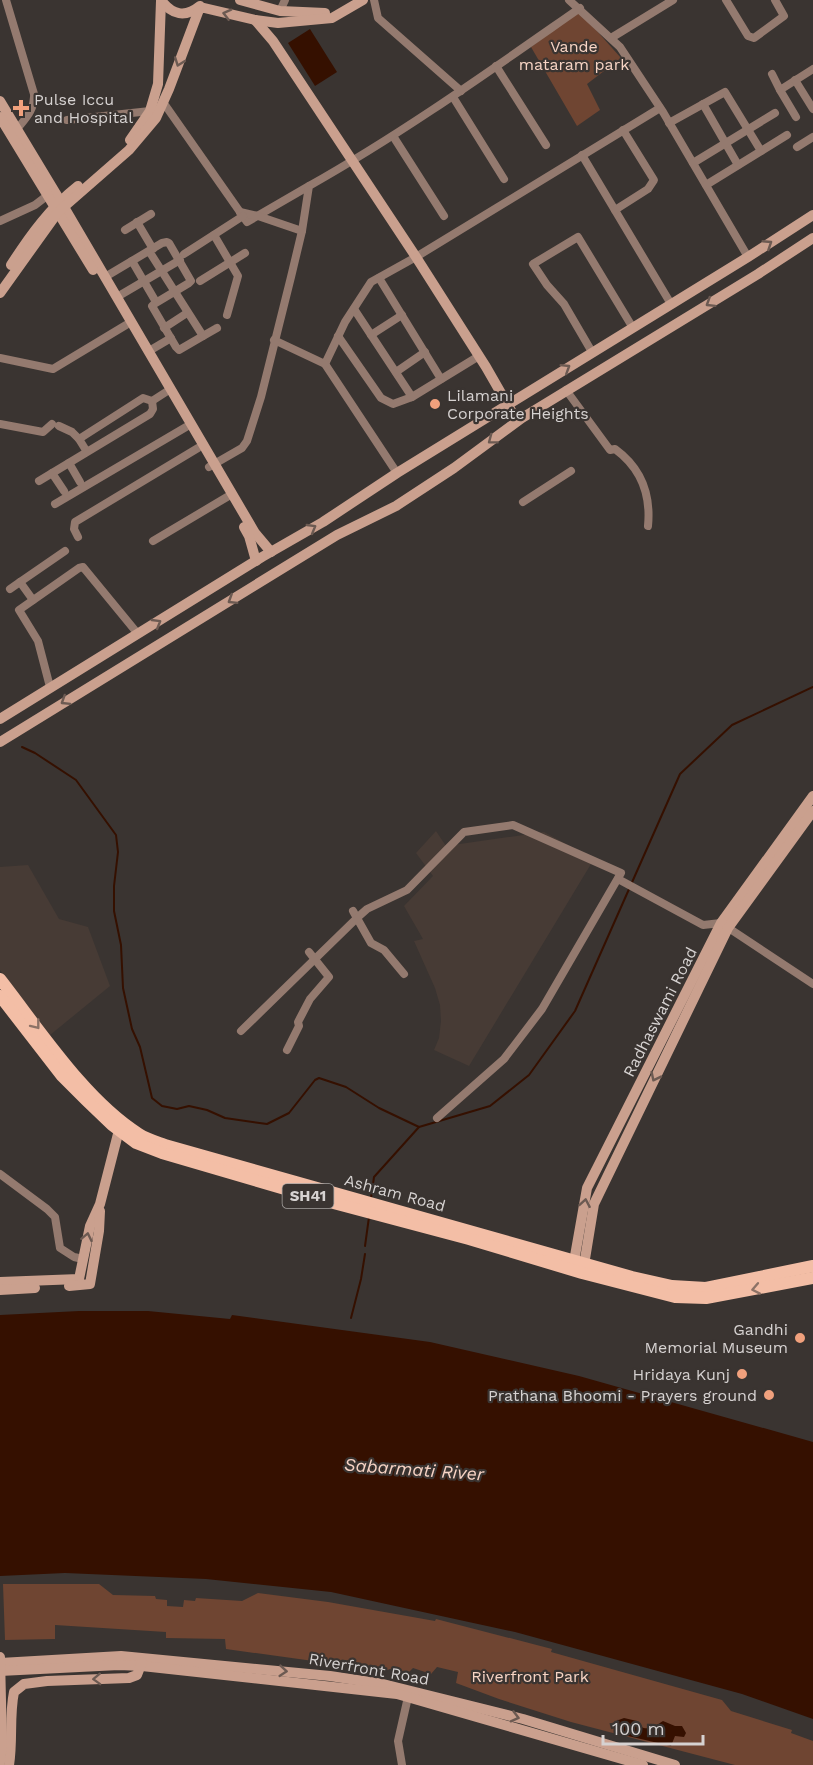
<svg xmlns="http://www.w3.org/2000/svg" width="813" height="1765" viewBox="0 0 813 1765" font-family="'Work Sans',sans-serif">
  <rect width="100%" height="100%" fill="#3a3431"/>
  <g fill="#473b35">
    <path d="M436,831L446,846L544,832L570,846L591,864L469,1066L434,1050L439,1038L441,1021L440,1005L435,988L414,941L423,939L404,906L433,876L416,853Z"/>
    <path d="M28,865L59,919L88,927L110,986L50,1035L0,970V867Z"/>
  </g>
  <g fill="#6f4532">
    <path d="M579,11L621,58L587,84L600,110L577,126L531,47Z"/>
    <path d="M3,1584H99L113,1595L155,1596L156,1599L167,1600V1606L183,1607L184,1600L195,1601L196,1598L242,1601L258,1593L328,1602L435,1621L436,1619L552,1649L551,1652L722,1700L731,1711L792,1730L791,1733L813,1741V1765H735L571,1722L499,1699L456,1683L458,1672L437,1667L431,1674L413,1668L409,1672L390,1669L385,1671L226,1649L225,1639L166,1638V1632L55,1625V1639L5,1640Z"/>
  </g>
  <g fill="#351000">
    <path d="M310,29L337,72L315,86L288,43Z"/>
    <path d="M79,1311H148L230,1319L232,1315L430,1342L579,1376L813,1442V1719L742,1694L515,1632L331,1592L206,1579L65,1573L0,1576V1315Z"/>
    <path d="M624,1718L637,1721C643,1734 654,1727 663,1721L675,1726H682L686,1733L684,1737L675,1736L671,1746L615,1733L616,1721Z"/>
  </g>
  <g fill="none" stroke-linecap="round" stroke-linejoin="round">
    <g stroke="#351000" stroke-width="2">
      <path d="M22,747L35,753L76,780L116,835L118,852L114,886V911L121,945L123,988L132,1029L140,1047L152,1098L162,1106L177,1109L189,1106L207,1110L225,1118L267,1124L289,1113L315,1080L319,1078L346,1087L379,1108L419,1127"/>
      <path d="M371,1198L374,1177L419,1127L490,1106L529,1075L575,1011L680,774L732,725L813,687"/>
      <path d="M365,1246L369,1217"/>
      <path d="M351,1318L361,1279L365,1254"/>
    </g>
    <g stroke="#947a6f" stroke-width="8">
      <path d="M6,0L34,94C35,109 26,118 17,129"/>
      <path d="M374,0L378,18L461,91"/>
      <path d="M569,0L620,47L663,112L748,257"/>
      <path d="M726,0L748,36L754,38L784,16L775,0"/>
      <path d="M280,11L285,0"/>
      <path d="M611,38L673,0"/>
      <path d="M496,66L546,145"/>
      <path d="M772,74L780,90L813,69"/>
      <path d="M795,80L813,109"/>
      <path d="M780,90L796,117"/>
      <path d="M453,97L504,179"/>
      <path d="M163,102L247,222L309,186"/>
      <path d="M703,104L738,165"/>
      <path d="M67,120L150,111"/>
      <path d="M669,123L725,92L761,151"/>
      <path d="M393,136L444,216"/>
      <path d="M797,147L813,137"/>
      <path d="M582,155L671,304"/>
      <path d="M693,163L775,113"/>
      <path d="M706,185L787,135"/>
      <path d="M615,210L648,189L654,180L623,130"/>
      <path d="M240,212L258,216L302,231"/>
      <path d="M0,221L35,205L48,195"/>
      <path d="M137,222L153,249"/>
      <path d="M125,230L151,214"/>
      <path d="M214,235L238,276L227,315"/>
      <path d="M184,254L243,216"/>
      <path d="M132,261L156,302"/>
      <path d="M105,277L162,243L167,242L169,243L191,281L189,283L154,304L152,306L176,347L179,350L203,336L149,251"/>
      <path d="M379,278L441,379"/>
      <path d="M200,281L245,253"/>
      <path d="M117,297L180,260"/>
      <path d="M354,309L412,397"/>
      <path d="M164,328L187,313"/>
      <path d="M371,335L402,315"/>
      <path d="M203,336L217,328"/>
      <path d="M338,336L381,398L393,404L412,397L479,356"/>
      <path d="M274,340L325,364L345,322L371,282L416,257L660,108"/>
      <path d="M149,351L171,338"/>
      <path d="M592,352L564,304L547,285L533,264L578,237L633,328"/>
      <path d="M0,358L53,369L126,325"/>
      <path d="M325,364L397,473"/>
      <path d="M396,372L425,352"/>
      <path d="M566,390L610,450L615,449C641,468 651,495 648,526"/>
      <path d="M152,401L166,392"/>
      <path d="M0,424L43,432L52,424"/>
      <path d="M59,426L72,432L79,439"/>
      <path d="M69,463L80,482"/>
      <path d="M209,467L242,448L247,441L261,397L291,277L302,231L309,186C403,133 491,70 580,8"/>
      <path d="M52,473L64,491"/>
      <path d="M39,481L150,414L153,409L152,401L143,398L79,439L87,452"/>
      <path d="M523,502L571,471"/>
      <path d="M55,504L186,427"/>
      <path d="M78,537L74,529L75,522L198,448"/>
      <path d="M153,541L227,497"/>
      <path d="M10,589L20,582"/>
      <path d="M33,600L20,582L65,551"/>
      <path d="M50,687L38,641L19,610L79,568L83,567L138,634"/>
      <path d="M618,879L703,925L721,923L813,984"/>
      <path d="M353,911L371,943L384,950L404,974"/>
      <path d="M241,1031L358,917L367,909L407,890L464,832L513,825L621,873L542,1009L504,1059L437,1118"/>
      <path d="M287,1050L299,1026L298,1022L310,999L329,977L309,952"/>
      <path d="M0,1174L47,1209L55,1217L60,1248L74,1257L83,1259"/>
      <path d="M402,1765L398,1741L408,1697"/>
    </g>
    <g stroke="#caa08e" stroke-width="10">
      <path d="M161,0C172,15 185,18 200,6"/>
      <path d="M240,0L280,11L325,13"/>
      <path d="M255,20L273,41L416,257L486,367L517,421"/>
      <path d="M0,101L64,207L255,533L271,552"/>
      <path d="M0,117L93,270"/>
      <path d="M130,140L150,111L158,84L161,1"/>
      <path d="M11,265C31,234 50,208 78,186"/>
      <path d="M0,293L58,212L129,150L156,118L169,89L200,7L255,20L278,23L332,18L363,0"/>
      <path d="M244,527L249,536L256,561"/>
      <path d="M0,719L262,557L323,522L397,473L748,257L813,215"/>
      <path d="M0,742L337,535L396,506L454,468L522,418L758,274L813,238"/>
      <path d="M573,1267L587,1188L721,923L813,796"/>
      <path d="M583,1271L594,1204L728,928L813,811"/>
      <path d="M0,1282L79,1279L90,1226L100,1204L119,1130"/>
      <path d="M69,1286L90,1284L99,1231L100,1211"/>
      <path d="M0,1290L35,1288"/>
      <path d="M0,1663L121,1656L330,1676L383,1684L523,1719L675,1765"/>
      <path d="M0,1671L119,1665L142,1666L397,1694L643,1765"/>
      <path d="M9,1765C13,1741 9,1716 14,1692L24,1684L47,1681L129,1678L137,1675L142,1662"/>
    </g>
    <g stroke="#f3bea6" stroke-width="12">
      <path d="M0,979C39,1029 85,1100 139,1134C147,1139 157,1142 165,1145L632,1277L672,1286L706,1288L813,1266"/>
      <path d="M0,996L62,1076L86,1100L112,1125L136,1143L162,1153L326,1201L469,1239L582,1273L675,1297L706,1298L813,1278"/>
    </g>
    <path stroke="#caa08e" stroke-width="10" d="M0,1657L2,1745L0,1762"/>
  </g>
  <defs><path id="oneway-chevron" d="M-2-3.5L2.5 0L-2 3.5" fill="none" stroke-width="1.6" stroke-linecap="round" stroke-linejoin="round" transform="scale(1.5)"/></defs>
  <g stroke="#6c5a52">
    <use href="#oneway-chevron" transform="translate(227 14) rotate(-166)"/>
    <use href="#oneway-chevron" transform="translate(179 62) rotate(110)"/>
    <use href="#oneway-chevron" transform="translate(768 244) rotate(-33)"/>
    <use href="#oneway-chevron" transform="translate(710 303) rotate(148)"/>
    <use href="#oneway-chevron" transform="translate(566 368) rotate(-32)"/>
    <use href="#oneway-chevron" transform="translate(492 440) rotate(143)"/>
    <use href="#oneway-chevron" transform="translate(312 528) rotate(-30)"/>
    <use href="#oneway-chevron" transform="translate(232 600) rotate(148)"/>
    <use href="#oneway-chevron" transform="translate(157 623) rotate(-31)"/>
    <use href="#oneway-chevron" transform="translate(65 701) rotate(148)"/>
    <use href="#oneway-chevron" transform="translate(655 1077) rotate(116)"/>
    <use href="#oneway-chevron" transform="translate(585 1203) rotate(-80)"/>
    <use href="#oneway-chevron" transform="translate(87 1237) rotate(-78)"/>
    <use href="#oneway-chevron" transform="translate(283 1671) rotate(5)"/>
    <use href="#oneway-chevron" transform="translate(97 1679) rotate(178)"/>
    <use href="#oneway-chevron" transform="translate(515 1717) rotate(15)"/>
  </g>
  <g stroke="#8d7266">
    <use href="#oneway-chevron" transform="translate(36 1025) rotate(52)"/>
    <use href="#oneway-chevron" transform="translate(756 1289) rotate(169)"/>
  </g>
  <g fill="#f1a17d" stroke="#3a3431" stroke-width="2">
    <path d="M18 99h6v6h6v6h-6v6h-6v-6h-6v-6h6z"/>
    <circle cx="435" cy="404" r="6"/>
    <circle cx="800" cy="1338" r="6"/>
    <circle cx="742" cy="1374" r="6"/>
    <circle cx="769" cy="1395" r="6"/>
  </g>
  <g text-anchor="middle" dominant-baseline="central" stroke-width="4.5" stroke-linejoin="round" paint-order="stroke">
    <rect fill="#3a3431" stroke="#a7a3a1" stroke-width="1.5" x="282.5" y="1184" width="51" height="24" rx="4.5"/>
    <g font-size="15" font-weight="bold" fill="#d6d2d1">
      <text x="308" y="1196">SH41</text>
    </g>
    <g font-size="16" fill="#f7d4c4" stroke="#3a3431">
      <text x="574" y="46">Vande<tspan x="574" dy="18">mataram park</tspan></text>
      <text x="530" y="1676">Riverfront Park</text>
    </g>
    <g font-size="16" fill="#d6d2d1" stroke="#3a3431" text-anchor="end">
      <text x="34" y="99" text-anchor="start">Pulse Iccu<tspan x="34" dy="18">and Hospital</tspan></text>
      <text x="447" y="395" text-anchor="start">Lilamani<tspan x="447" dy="18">Corporate Heights</tspan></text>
      <text x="788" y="1329">Gandhi<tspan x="788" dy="18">Memorial Museum</tspan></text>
      <text x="730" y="1374">Hridaya Kunj</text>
      <text x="757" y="1395">Prathana Bhoomi - Prayers ground</text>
    </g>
    <g font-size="16" fill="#d6d2d1" stroke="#3a3431">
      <text transform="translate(660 1012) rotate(-63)">Radhaswami Road</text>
      <text transform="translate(395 1193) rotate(15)">Ashram Road</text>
      <text transform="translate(369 1669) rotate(10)">Riverfront Road</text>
    </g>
    <g font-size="18" font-style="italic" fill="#f8d4c5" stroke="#3a3431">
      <text transform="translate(414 1469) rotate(4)">Sabarmati River</text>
    </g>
  </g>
  <path d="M603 1735v9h100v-9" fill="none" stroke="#d6d2d1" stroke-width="3"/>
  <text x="612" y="1735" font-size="18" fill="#d6d2d1" stroke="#3a3431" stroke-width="4.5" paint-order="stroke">100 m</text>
</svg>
